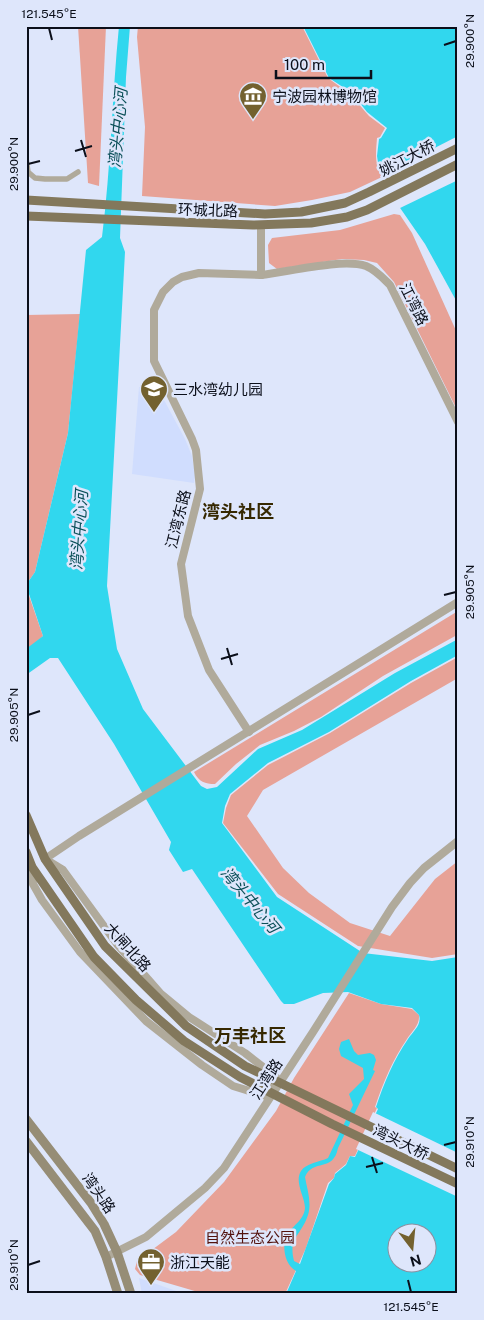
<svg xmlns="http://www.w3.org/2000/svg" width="484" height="1320" viewBox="0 0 484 1320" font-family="'Public Sans','Noto Sans SC',sans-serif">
  <rect width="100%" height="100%" fill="#dee6fb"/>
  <g fill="#d0ddfe">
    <path d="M139,387H157L185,439L192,456L195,475L194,483L132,474Z"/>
    <path d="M139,1278L185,1294H142Z"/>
  </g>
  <g fill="#e7a297">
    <path d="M78,26H106L99,186L88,183Z"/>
    <path d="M138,26H302L328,78L350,94L369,116L385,128L380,137L377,138C376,152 374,164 382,177L350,192L312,200L275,206L142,196L145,127L137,37Z"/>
    <path d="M394,214L400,215L412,233L458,335V412L394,282L377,263L364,260L342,259L277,269L269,263L268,245L272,238L340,230Z"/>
    <path d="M80,314L68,433L35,572L26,585V315Z"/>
    <path d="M26,587L43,636L26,651Z"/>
    <path d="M458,611L457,635L383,676L321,717L294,731L260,745L236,764L215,784C205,784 199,782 194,772Z"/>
    <path d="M458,657V678L263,790L247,816L283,868L309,893L350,923L390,936L435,879L458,861V954L432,958L358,946L278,894L223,823L226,808L231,795L268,765L330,733L411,683Z"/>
    <path d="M349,993L381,1004L412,1009L419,1015C420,1025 412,1031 407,1039C393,1059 383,1083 375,1107L377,1108L355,1156H350L346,1164L335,1173L334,1178L328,1183L306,1248L285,1294H205L140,1275L135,1269L137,1261L176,1232L224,1182L276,1111L294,1078Z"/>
  </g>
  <g fill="#31d7ee" fill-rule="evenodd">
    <path d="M119,26H130L126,77L120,238L125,252L107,586L117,649L143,709L201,786L207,789L217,787L258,749L302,730L395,673L458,639V655L411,681L329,732L268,763L230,794L225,806L222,823L277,897L363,953L432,961L458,957V1294H286L296,1271C285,1265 282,1248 286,1237C291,1226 304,1221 305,1208C305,1197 294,1182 301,1171C306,1163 320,1162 328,1158L353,1105L349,1094L364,1079L363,1068L341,1056L339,1049L341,1042L349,1039L354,1051L358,1055L370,1053L374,1055L376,1060L373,1070L375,1071L338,1148C333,1173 313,1158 305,1177C307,1189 312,1202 308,1215C301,1236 288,1237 294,1261L300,1264L329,1184L334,1178L335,1174L346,1165L350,1156L355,1157L378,1109L376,1107C384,1083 394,1059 408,1039C413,1031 422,1025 419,1015L412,1008L381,1004L348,992L323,993L294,1004H284L281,1001L192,869L183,872L169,850L171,842L114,744L58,658H50L26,675V649L43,636L26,585L35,572L68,433L86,250L102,237C111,167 112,96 119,26ZM396,1232H426V1262H396Z"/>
    <path d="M303,26H458V304L425,244L396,202L379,169L377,156L379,139L381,138L387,128L367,112L352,93L329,78Z"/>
  </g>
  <g fill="#dee6fb">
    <path d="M458,136V180L398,209L380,176Z"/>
    <path d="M373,1112L458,1153V1197L356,1149Z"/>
  </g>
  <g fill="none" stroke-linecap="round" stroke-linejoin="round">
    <path stroke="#b0aa9b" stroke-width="5.5" d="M26,158L28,172L35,178L45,179H67L78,172"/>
    <g stroke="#b0aa9b" stroke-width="8">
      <path d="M261,225V275C288,272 342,258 366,266C376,270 383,278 390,285L458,422"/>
      <path d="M249,732L209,670L188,616L181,564L200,489L196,450L192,439L154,361V310L163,292L173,282L182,277L199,273L261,275"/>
      <path d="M32,867L33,884L42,900L80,952L146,1021L202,1065L233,1086L266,1096L276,1077L245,1053L189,1017L160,993L117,944L63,870L45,859L79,836L458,602"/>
      <path d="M106,1257L146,1237L205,1188L224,1168L313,1032L392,907L410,883L424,868L458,841"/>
    </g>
    <g stroke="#968d76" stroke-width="9">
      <path d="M26,1119L91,1203L104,1224L117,1252L131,1294"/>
      <path d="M26,1141L95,1231L106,1257L118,1294"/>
    </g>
    <g stroke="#83785c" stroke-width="9">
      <path d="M26,200L265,214L301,212L345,203L369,192L458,148"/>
      <path d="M26,216L253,225L311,223L347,217L367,210L458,164"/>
      <path d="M26,815L45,859L105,946L186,1026L245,1066L458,1169"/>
      <path d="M26,852L32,867L94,957L136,1000L184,1041L240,1077L332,1124L458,1184"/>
    </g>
  </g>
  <path fill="none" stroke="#0b0f1a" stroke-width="2" d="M49,28L52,40M444,45L456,41M81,140L86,157M75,151L92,146M28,164L40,161M444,595L456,592M227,648L232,665M221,659L238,654M28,715L40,711M444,1145L456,1142M372,1157L377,1173M366,1167L383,1163M28,1265L40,1261M408,1280L411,1292"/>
  <defs>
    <g id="museum-pin" transform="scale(1.4375)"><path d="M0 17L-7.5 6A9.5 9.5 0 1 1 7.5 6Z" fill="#73612f" stroke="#dee6fb"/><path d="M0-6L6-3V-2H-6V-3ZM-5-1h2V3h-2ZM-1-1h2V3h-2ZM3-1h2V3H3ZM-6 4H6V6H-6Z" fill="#fff"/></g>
    <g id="school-pin" transform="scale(1.4375)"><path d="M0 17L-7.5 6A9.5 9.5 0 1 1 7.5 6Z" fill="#73612f" stroke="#dee6fb"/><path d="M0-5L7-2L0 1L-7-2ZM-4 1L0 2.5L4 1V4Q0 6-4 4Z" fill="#fff"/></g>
    <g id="office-pin" transform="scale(1.4375)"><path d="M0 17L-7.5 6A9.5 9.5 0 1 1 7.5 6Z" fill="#73612f" stroke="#dee6fb"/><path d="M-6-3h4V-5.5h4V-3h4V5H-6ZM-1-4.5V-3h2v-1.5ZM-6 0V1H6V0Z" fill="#fff"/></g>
  </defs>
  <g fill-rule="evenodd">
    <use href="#museum-pin" x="253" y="96"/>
    <use href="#school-pin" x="154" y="389"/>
    <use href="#office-pin" x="151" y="1262"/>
  </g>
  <g text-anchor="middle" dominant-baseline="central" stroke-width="5" stroke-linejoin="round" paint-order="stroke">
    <g font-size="15" fill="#0b0f1a" stroke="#dee6fb" text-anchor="start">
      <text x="272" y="96">宁波园林博物馆</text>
      <text x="173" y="389">三水湾幼儿园</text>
      <text x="170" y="1262">浙江天能</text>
    </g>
    <g font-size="15" fill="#0b0f1a" stroke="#dee6fb">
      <text transform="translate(407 158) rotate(-27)">姚江大桥</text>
      <text transform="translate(208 210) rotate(2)">环城北路</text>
      <text transform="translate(414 304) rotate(63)">江湾路</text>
      <text transform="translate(178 519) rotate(-76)">江湾东路</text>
      <text transform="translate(128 947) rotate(48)">大闸北路</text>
      <text transform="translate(266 1079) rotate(-57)">江湾路</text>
      <text transform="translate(401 1142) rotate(26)">湾头大桥</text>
      <text transform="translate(99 1193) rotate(55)">湾头路</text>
    </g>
    <g font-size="15" fill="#53120d" stroke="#dee6fb">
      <text x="250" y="1237">自然生态公园</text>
    </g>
    <g font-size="16" font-style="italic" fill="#0b5059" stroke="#dee6fb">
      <text transform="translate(118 128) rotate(-85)">湾头中心河</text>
      <text transform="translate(79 530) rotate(-86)">湾头中心河</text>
      <text transform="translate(250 900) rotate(50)">湾头中心河</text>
    </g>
    <g font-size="18" font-weight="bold" fill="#362800" stroke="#dee6fb">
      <text x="238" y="511">湾头社区</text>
      <text x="250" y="1035">万丰社区</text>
    </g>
  </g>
  <rect width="484" height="1320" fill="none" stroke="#dee6fb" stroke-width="55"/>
  <g transform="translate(412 1248) rotate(164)"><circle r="24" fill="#dee6fb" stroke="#8a90a1"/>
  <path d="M0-4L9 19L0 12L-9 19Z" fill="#73612f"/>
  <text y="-8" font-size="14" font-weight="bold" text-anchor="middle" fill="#0b0f1a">N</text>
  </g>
  <path d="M276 70v8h95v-8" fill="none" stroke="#0b0f1a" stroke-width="2.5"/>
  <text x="284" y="70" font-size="15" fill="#0b0f1a" stroke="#dee6fb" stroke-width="4" paint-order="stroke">100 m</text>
  <rect x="28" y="28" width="428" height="1264" fill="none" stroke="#0b0f1a" stroke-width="2"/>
  <g font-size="12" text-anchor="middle" fill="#0b0f1a">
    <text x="49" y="18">121.545°E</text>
    <text transform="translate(470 41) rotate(-90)" y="4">29.900°N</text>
    <text transform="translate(14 164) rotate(-90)" y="4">29.900°N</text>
    <text transform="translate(470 592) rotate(-90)" y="4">29.905°N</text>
    <text transform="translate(14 715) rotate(-90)" y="4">29.905°N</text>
    <text transform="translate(470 1142) rotate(-90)" y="4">29.910°N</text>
    <text transform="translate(14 1265) rotate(-90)" y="4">29.910°N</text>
    <text x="411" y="1311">121.545°E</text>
  </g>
</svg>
